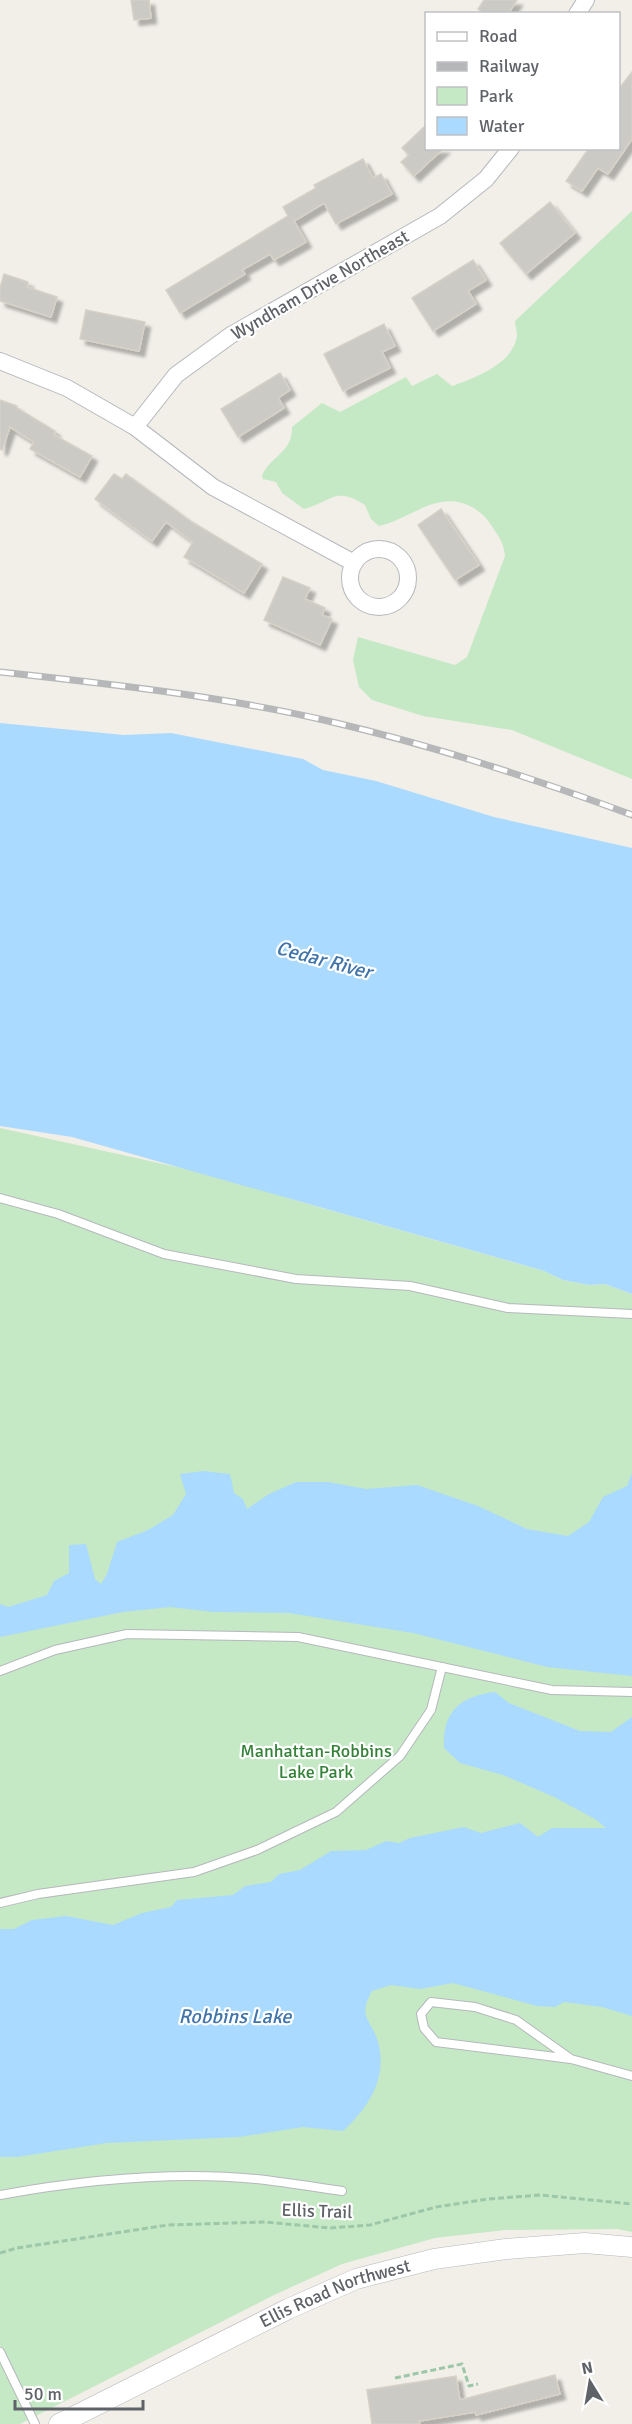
<svg xmlns="http://www.w3.org/2000/svg" width="632" height="2424" viewBox="0 0 632 2424" font-family="Signika,sans-serif">
  <defs>
    <filter id="shadow"><feDropShadow dx="5.5" dy="5.5" stdDeviation="1.5" flood-color="#0004"/></filter>
  </defs>
  <rect width="100%" height="100%" fill="#f1efe8"/>
  <g fill="#c5e8c5">
    <path d="M632,211V779L512,730L423,716L372,700L359,687L353,660L358,637L455,665L467,657L505,556C504,542 497,534 489,522C484,515 480,512 472,507C437,489 411,519 379,526L371,519L365,505C335,486 333,501 304,509L282,493L276,482L263,479L262,476C270,456 293,453 292,427L322,403L340,412L406,377L412,386L437,374L452,386C474,378 514,364 517,335C517,331 515,325 515,321Z"/>
    <path d="M0,1128L236,1180L294,1200L544,1271L563,1280L589,1285L605,1284L632,1294V2232L617,2229L505,2230L435,2238L342,2264L274,2295L20,2424H0Z"/>
  </g>
  <g fill="#aadaff">
    <path d="M0,723L124,735L171,733L303,759L323,770L376,781L494,817L632,848V1294L605,1284L589,1285L563,1280L544,1271L506,1260L72,1137L0,1126Z"/>
    <path d="M203,1471L230,1474L234,1493L243,1499L247,1509L269,1494L296,1482H328L366,1489L417,1485L478,1506L527,1529L568,1536L589,1522L603,1497L627,1486L632,1473V1676L547,1667L413,1633L289,1613L214,1612L170,1607L123,1612L0,1637V1604L8,1607L47,1595L54,1581L69,1573V1545L86,1544L95,1579L101,1584L107,1574L117,1542L148,1530L173,1515L186,1494L180,1474Z"/>
    <path d="M495,1692L509,1703L580,1731L611,1732L632,1717V2016L602,2007L564,2002L555,2007L537,2006L453,1983L420,1989L391,1985L372,1991C357,2018 371,2018 378,2042C388,2079 368,2108 343,2131L303,2127L239,2137L107,2143L17,2157H0V1929H14L32,1920L66,1916L113,1925L142,1913L171,1907L177,1900L233,1895L245,1886L271,1882L279,1874L300,1870L331,1851L366,1850L386,1841L399,1843L410,1838L464,1827L481,1833L520,1823L538,1837L552,1828H606L595,1819L554,1797L503,1775L460,1763L444,1748C442,1712 460,1696 495,1692Z"/>
  </g>
  <g fill="#cccac5" stroke="#d6d1c6" stroke-width="1.5" filter="url(#shadow)">
    <path d="M131,0H149L151,18L134,20Z"/>
    <path d="M484,0H517L508,14H485L478,9Z"/>
    <path d="M632,72V139L608,174L598,168L582,191L566,181L589,148H618V90Z"/>
    <path d="M426,125V148H444L414,176L401,162L409,155L402,148Z"/>
    <path d="M363,159L373,178L381,174L392,194L336,224L324,203L294,221L306,242L274,260L270,254L242,270L245,274L180,313L166,290L288,216L283,207L316,188L314,185Z"/>
    <path d="M550,202L575,233L526,274L500,243Z"/>
    <path d="M473,260L486,280L468,291L476,304L433,331L412,298Z"/>
    <path d="M4,274L28,282L27,287L57,297L51,317L0,301V288Z"/>
    <path d="M86,310L145,322L139,351L80,339Z"/>
    <path d="M384,324L395,346L382,352L390,368L343,391L324,354Z"/>
    <path d="M280,373L290,390L278,398L284,408L238,437L221,409Z"/>
    <path d="M0,400L17,406V408L55,431L54,435L92,456L80,477L30,449L34,442L10,427L2,450L0,449Z"/>
    <path d="M114,474L122,479L126,474L192,522L262,564L244,593L184,557L193,542L166,522L152,541L95,499Z"/>
    <path d="M441,509L479,565L455,580L418,525Z"/>
    <path d="M283,577L310,588L305,599L325,608L322,615L332,619L320,645L264,620Z"/>
    <path d="M555,2375L560,2394L476,2415L475,2412L419,2421L420,2424H372L367,2390L456,2376L460,2400Z"/>
  </g>
  <g fill="none" stroke-linecap="round" stroke-linejoin="round">
    <g stroke="#b5b8bc" stroke-width="10">
      <g id="service">
        <path d="M0,1198L58,1214L164,1254L296,1279L410,1286L508,1308L632,1314"/>
        <path d="M0,1671L55,1650L127,1634L298,1637L552,1690L632,1692"/>
        <path d="M0,1903L38,1894L194,1872L257,1850L336,1812L400,1756L431,1710L442,1667"/>
        <path d="M571,2059L516,2020L475,2007L431,2002L421,2014L424,2028L436,2042L571,2059L632,2076"/>
        <path d="M0,2195C83,2180 172,2171 256,2179C285,2182 314,2187 342,2191"/>
        <path d="M0,2352L35,2424"/>
      </g>
    </g>
    <g stroke="#b5b8bc" stroke-width="18">
      <g id="minor">
        <path d="M577,14L586,0"/>
        <path d="M0,361L67,388L135,427L213,487L354,563"/>
        <path d="M135,427L176,375L231,335L440,216L486,179L511,148"/>
        <circle cx="379" cy="578" r="29"/>
      </g>
    </g>
    <g stroke="#b5b8bc" stroke-width="21">
      <g id="tertiary">
        <path id="s1" d="M59,2424L288,2309L356,2279L434,2259L506,2249L585,2243L632,2247"/>
      </g>
    </g>
    <g stroke="#9cc7a9" stroke-width="3" stroke-dasharray="6 3" stroke-linecap="butt">
      <path d="M0,2253L17,2248L168,2225L265,2222L330,2228L370,2225L436,2207L488,2199L540,2195L632,2204"/>
      <path d="M395,2378L462,2364L469,2386L478,2384"/>
    </g>
    <use href="#service" stroke="#fff" stroke-width="8"/>
    <use href="#minor" stroke="#fff" stroke-width="16"/>
    <use href="#tertiary" stroke="#fff" stroke-width="20"/>
    <g stroke="#b6b7b8" stroke-width="7">
      <path id="rail" d="M0,672C110,684 221,696 328,721C431,745 533,778 632,815"/>
    </g>
    <use href="#rail" stroke="#fff" stroke-width="4.5" stroke-dasharray="14" stroke-linecap="butt"/>
  </g>
  <g text-anchor="middle" dominant-baseline="central" stroke-width="4.5" stroke-linejoin="round" paint-order="stroke">
    <g font-size="18" fill="#5f6368" stroke="#fff">
      <text transform="translate(320 285) rotate(-30)">Wyndham Drive Northeast</text>
      <text transform="translate(317 2211) rotate(2)">Ellis Trail</text>
      <text stroke="none"><textPath href="#s1" startOffset="306">Ellis Road Northwest</textPath></text>
    </g>
    <g font-size="18" fill="#348238" stroke="#fff">
      <text x="316" y="1751">Manhattan-Robbins<tspan x="316" dy="21">Lake Park</tspan></text>
    </g>
    <g font-size="20" font-style="italic" fill="#4174aa" stroke="#fff">
      <text transform="translate(324 960) rotate(15)">Cedar River</text>
      <text x="235" y="2016">Robbins Lake</text>
    </g>
  </g>
  <rect x="425" y="12" width="195" height="138" fill="#ffffff" stroke="#bfc1c3" stroke-width="1.5"/>
  <rect x="437" y="32" width="30" height="9" fill="#ffffff" stroke="#bfc1c3" stroke-width="1.5"/>
  <text x="479" y="42" font-size="18" fill="#5f6368">Road</text>
  <rect x="437" y="62" width="30" height="9" fill="#b6b7b8" stroke="#bfc1c3" stroke-width="1.5"/>
  <text x="479" y="72" font-size="18" fill="#5f6368">Railway</text>
  <rect x="437" y="87" width="30" height="18" fill="#c5e8c5" stroke="#bfc1c3" stroke-width="1.5"/>
  <text x="479" y="102" font-size="18" fill="#5f6368">Park</text>
  <rect x="437" y="117" width="30" height="18" fill="#aadaff" stroke="#bfc1c3" stroke-width="1.5"/>
  <text x="479" y="132" font-size="18" fill="#5f6368">Water</text>
  <g transform="translate(590 2382) rotate(349)" stroke="#ffffff" stroke-width="4.5" paint-order="stroke">
  <path d="M0-4.5L10 22L0 15L-10 22Z" fill="#5f6368"/>
  <text y="-9" font-size="16" font-weight="bold" text-anchor="middle" fill="#5f6368">N</text>
  </g>
  <path d="M15 2400v9h128v-9" fill="none" stroke="#5f6368" stroke-width="3"/>
  <text x="24" y="2400" font-size="18" fill="#5f6368" stroke="#ffffff" stroke-width="4.5" paint-order="stroke">50 m</text>
</svg>
